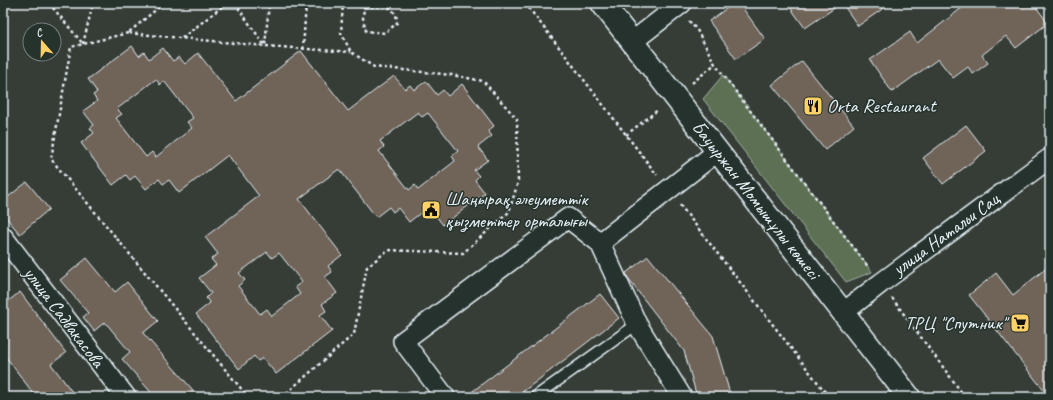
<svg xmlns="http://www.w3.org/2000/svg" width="1053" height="400" viewBox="0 0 1053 400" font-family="Caveat,sans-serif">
  <rect width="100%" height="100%" fill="#353d36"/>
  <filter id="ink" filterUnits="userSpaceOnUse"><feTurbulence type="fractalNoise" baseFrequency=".025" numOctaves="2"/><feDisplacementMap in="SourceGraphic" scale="8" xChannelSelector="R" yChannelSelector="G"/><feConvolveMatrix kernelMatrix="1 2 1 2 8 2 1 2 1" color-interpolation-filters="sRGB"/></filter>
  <g filter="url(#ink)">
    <path fill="#5d7053" stroke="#a2b0a6" d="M723,75L872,272L846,282L703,99Z"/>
    <g fill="#6f6459" stroke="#e8f1f8" fill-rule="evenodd">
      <path d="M734,3H739L765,39L736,59L709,21Z"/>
      <path d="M787,3H842L805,28Z"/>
      <path d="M842,3H891L858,26Z"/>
      <path d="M968,3H1033L1048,23L1016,48L1006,36L982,55L988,63L973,74L968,67L953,78L938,59L892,92L870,60L910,32L917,43Z"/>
      <path d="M132,46L139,56L144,52L149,59L163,48L173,61L179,57L185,64L198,53L236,101L301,51L348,111L394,76L405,89L410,85L414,90L426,81L437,95L443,90L448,96L462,84L494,126L488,131L492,136L478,147L488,160L474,170L479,176L475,180L485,193L443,225L433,212L427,216L423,211L409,222L398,208L393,212L389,207L376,217L339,169L299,199L342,255L328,266L332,272L325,277L337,293L322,304L326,311L320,315L332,331L276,374L263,358L258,361L254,356L239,369L196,314L210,303L206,298L211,293L199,278L216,265L211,259L218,254L205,237L259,196L228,155L179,193L169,180L163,184L159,179L146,189L135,176L130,180L126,175L113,185L81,143L94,133L90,128L94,125L83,111L97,101L93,95L97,92L88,79ZM156,79L160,85L164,81L193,118L187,122L192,128L156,157L152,152L146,157L116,118L122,114L117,109ZM418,112L422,117L428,113L458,151L452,156L455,161L418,190L415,185L409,190L379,151L384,147L380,141ZM267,252L272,258L279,253L302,282L295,287L300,294L272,316L267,309L260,314L238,286L245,280L239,273Z"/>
      <path d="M802,61L854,126L825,150L772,85Z"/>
      <path d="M966,125L986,151L943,184L923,158Z"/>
      <path d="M27,182L49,209L20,234L3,214V201Z"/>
      <path d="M648,256L713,336L731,397H697L684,351L629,280L626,273Z"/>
      <path d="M87,258L115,292L127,282L158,321L143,333L199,397H155L122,359L130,352L105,322L94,331L83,317L88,313L60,280Z"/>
      <path d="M1050,265V397H1049L969,295L996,273L1013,295Z"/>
      <path d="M20,292L66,353L51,364L76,397H36L3,353V305Z"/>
      <path d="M600,294L619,318L516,397H465Z"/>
    </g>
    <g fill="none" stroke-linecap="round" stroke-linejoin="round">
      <g stroke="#e8f1f8" stroke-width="13">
        <path id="service" d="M535,397L637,324"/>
      </g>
      <g stroke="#e8f1f8" stroke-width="22">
        <g id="minor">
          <path d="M632,42L682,3"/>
          <path d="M3,237L126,397"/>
          <path d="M600,243L637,324L682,397"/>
          <path d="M844,312L881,283L1050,158"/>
          <path d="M445,397L403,341L568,218L600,243L718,151"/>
        </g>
      </g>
      <g stroke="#e8f1f8" stroke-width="25">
        <path id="secondary" d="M602,3L909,397"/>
      </g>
      <g stroke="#e8f1f8" stroke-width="2.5" stroke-dasharray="3 3" stroke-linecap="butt">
        <path d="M49,3L83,44"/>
        <path d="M164,3L128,33L265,46L269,3"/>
        <path d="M244,3L239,9L265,46L351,52"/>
        <path d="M335,3L364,7L388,6L396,14L397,23L385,33L366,31L363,18L364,7"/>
        <path d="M525,3L657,175"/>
        <path d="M689,21L697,30L715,64L869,268"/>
        <path d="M128,33L71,47L51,159L248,397"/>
        <path d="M182,38L223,6L222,3"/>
        <path d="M83,44L93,3"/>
        <path d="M303,49L306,3"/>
        <path d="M692,83L715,64"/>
        <path d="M626,135L659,109"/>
        <path d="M680,205L829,397"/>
        <path d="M892,298L965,397"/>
        <path d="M282,397L354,334L367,267L388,250L463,253L509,212L518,182L517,119L483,81L452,75L374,67L351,52L341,33L343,3"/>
      </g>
      <use href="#service" stroke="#26332d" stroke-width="10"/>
      <use href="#minor" stroke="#26332d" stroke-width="19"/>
      <use href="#secondary" stroke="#26332d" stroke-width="22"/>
    </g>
  </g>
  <defs>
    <g id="restaurant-square" transform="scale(1)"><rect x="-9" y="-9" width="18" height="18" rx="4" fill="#ffd166" stroke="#26332d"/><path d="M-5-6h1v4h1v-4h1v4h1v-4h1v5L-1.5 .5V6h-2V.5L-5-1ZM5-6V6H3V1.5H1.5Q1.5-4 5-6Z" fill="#111"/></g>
    <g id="civic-square" transform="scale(1)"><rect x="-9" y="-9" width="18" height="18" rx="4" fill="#ffd166" stroke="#26332d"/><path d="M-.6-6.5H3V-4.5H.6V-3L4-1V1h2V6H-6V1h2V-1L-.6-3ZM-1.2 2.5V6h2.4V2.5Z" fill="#111"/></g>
    <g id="supermarket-square" transform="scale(1)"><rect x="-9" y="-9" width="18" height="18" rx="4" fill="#ffd166" stroke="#26332d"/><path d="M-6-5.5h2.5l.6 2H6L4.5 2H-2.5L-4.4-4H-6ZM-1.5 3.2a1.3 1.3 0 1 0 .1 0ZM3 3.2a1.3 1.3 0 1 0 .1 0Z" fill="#111"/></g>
  </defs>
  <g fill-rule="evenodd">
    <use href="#restaurant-square" x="813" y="106"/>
    <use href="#civic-square" x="431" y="210"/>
    <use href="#supermarket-square" x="1020" y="323"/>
  </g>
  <g text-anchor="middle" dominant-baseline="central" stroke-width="3" stroke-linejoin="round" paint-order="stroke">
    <g font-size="19" fill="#e8f1f8" stroke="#26332d" text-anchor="start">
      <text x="827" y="106">Orta Restaurant</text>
      <text x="445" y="199">Шаңырақ әлеуметтік<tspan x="445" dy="22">қызметтер орталығы</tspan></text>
      <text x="1006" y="323" text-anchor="end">ТРЦ "Спутник"</text>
    </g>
    <g font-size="19" fill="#e8f1f8" stroke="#26332d">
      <text transform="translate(756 200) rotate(52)">Бауыржан Момышұлы көшесі</text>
      <text transform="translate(946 234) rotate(-36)">улица Натальи Сац</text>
      <text transform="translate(64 317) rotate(53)">улица Садвакасова</text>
    </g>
  </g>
  <rect width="1053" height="400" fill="none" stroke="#26332d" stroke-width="16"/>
  <rect x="8" y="8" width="1037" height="384" fill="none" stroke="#e8f1f8" stroke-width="1.5" filter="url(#ink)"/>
  <g transform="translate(42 42) rotate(340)"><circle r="19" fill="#26332d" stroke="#747f7e"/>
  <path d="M0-3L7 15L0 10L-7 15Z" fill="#ffd166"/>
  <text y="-6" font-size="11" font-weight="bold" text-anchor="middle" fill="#e8f1f8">С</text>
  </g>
</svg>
